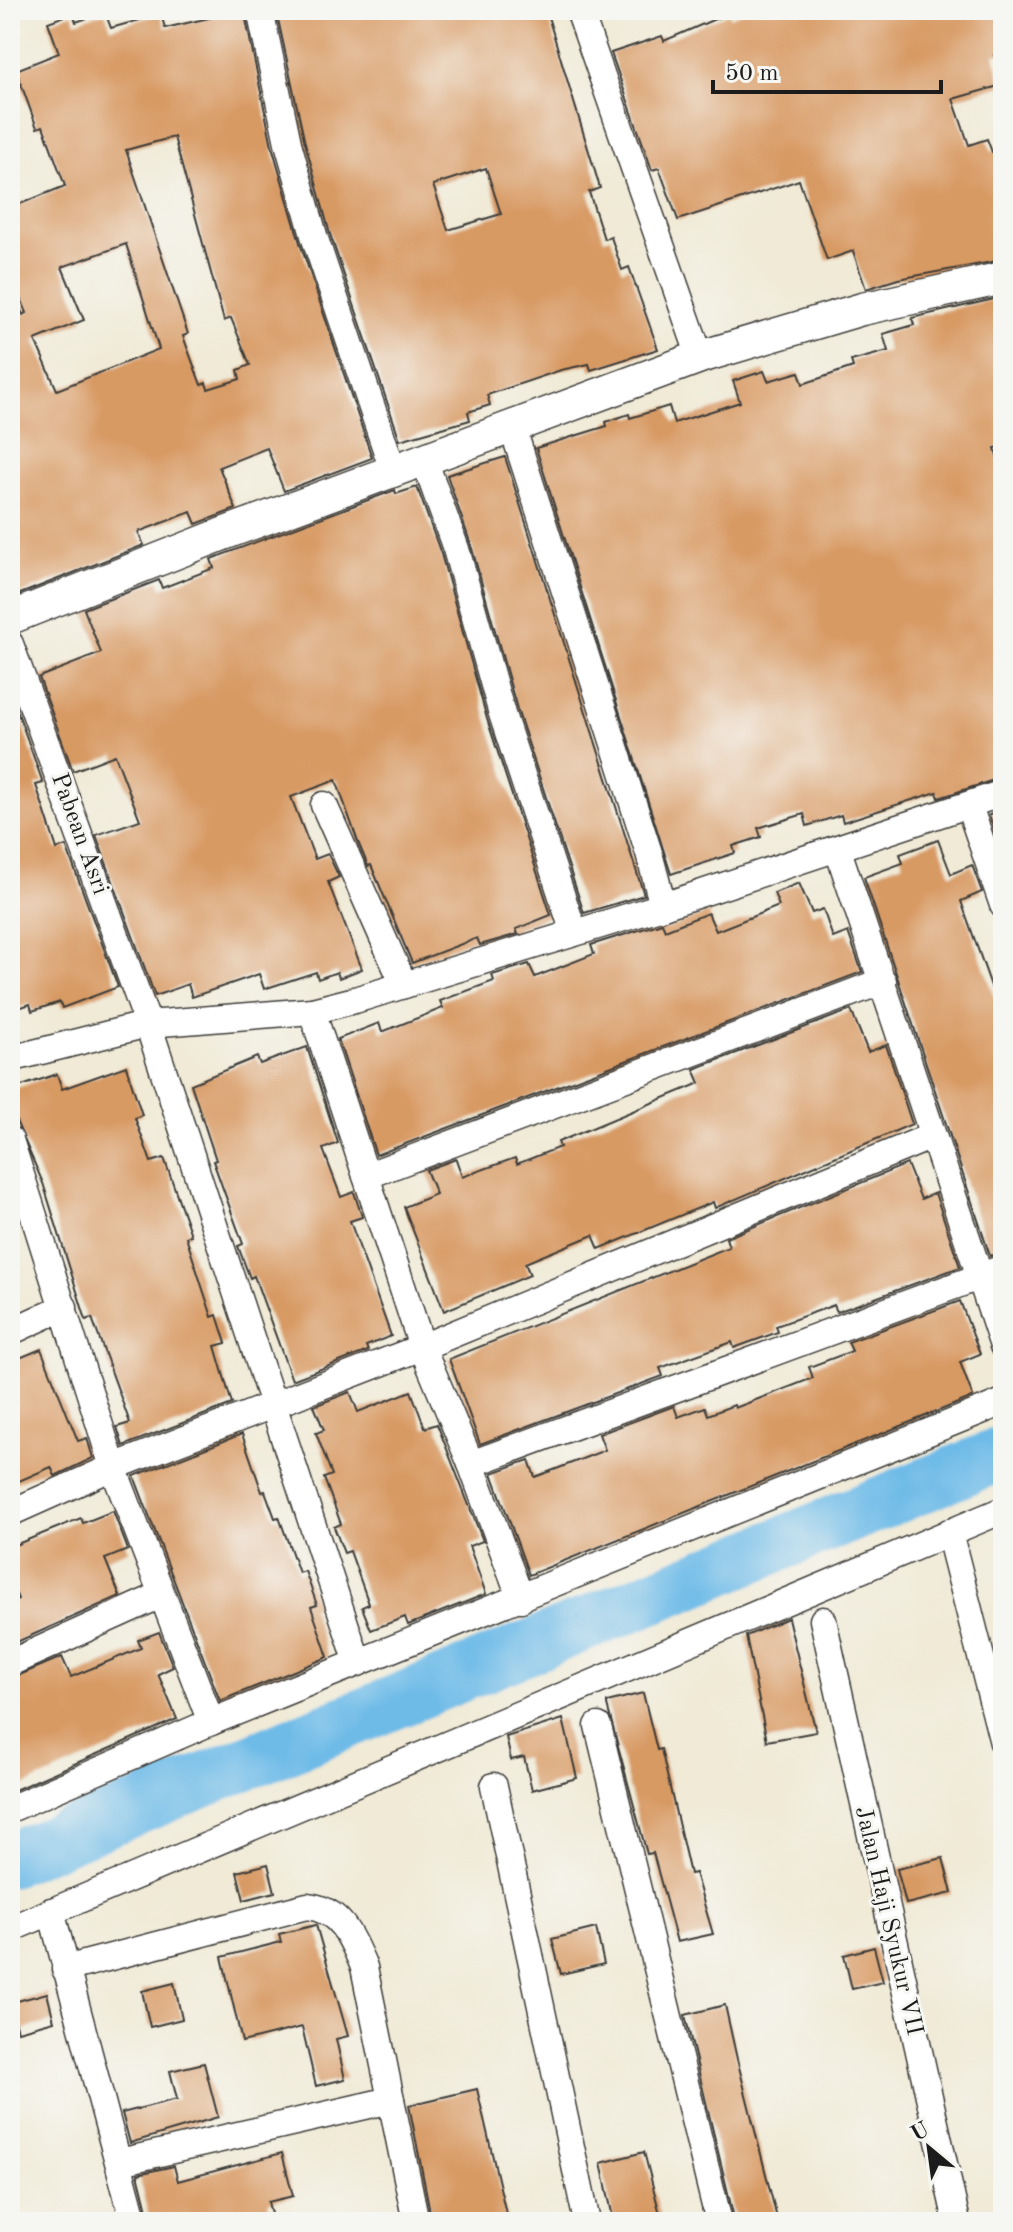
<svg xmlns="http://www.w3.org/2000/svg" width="1013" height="2232" viewBox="0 0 1013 2232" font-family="'Old Standard TT',serif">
  <rect width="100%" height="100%" fill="#f6f6f2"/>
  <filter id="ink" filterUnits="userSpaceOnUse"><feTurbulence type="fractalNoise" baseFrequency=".0125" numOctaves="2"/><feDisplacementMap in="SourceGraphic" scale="16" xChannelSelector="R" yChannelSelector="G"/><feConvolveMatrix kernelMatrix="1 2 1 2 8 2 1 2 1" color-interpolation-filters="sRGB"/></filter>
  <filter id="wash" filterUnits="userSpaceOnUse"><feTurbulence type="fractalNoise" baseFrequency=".006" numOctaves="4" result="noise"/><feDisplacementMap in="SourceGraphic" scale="32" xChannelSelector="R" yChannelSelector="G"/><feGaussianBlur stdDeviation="1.8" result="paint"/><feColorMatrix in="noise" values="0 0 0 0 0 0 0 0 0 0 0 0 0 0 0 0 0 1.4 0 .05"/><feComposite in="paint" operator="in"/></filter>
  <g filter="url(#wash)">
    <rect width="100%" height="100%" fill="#f0ead6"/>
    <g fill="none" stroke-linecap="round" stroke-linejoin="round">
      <path stroke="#6ebbe8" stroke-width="54" d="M10,1860L1003,1453"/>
    </g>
    <g id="blocks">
      <g fill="#d89a63" fill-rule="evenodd">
        <path d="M244,10L272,146L300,243L372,458L284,491L267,448L219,467L236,509L196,524L191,512L138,532L144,545L10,598V286L23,315L27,313L10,272V208L65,186L43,126L37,128L16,70L59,53L48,22L73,13L76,22L105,12L111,28L161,14L165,28ZM174,137L224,321L231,318L250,365L238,370L240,379L208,389L206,383L201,385L183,336L188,334L126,150ZM126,244L159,349L57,390L35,340L84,320L62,267Z"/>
        <path d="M276,10H546L600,188L589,192L604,239L611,237L622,270L629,267L658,349L591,370L589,364L561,370L487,395L490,405L468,412L470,420L400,440L330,234L304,139ZM486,168L501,214L448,230L433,185Z"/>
        <path d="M748,10H1003V52L994,55L1002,85L953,99L969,145L987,139L992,152L1003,148V260L898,279L866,289L853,251L827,260L799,180L678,220L659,168L652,170L611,53L662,36L664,41L729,13L730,17Z"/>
        <path d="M1003,297V446L995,448L1003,478V777L939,798L937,792L843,822L841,815L807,826L804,814L758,828L761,837L733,846L735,853L671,874L536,448L607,426L606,422L629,414L630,418L669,406L674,423L740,402L733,381L764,371L768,381L799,372L803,384L853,367L851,361L888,351L883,334L914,325L912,318Z"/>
        <path d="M505,457L644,895L584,913L517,709L471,545L447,475Z"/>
        <path d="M417,487L441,554L487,719L551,915L516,929L518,934L480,945L477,938L412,963L371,865L368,866L358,842L336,780L291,797L315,859L328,854L339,877L328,882L362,969L339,978L337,972L318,979L316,972L264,989L259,974L192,997L188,984L155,996L96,835L140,820L115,755L73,771L39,677L101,653L84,609L159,580L162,588L214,568L211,559L395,490L396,494Z"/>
        <path d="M10,691L43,783L36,785L57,849L66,846L118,987L62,1008L60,1002L32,1011L30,1004L10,1011Z"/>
        <path d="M1003,810V856L989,815Z"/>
        <path d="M938,840L951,874L972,865L982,892L961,901L1003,1020V1252L990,1256L864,877L903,863L900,854Z"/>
        <path d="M799,883L812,913L823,909L833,938L848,932L862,972L376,1155L338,1039L379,1023L382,1032L443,1008L440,1001L494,981L492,975L529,964L535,977L594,954L591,945L662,923L665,930L708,913L716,931L779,906L774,893Z"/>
        <path d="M851,1010L868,1052L886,1045L912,1124L715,1208L713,1202L599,1249L593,1235L525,1263L530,1275L444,1311L404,1207L436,1194L426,1170L456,1159L462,1177L515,1158L517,1164L560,1147L558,1142L700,1083L694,1069Z"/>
        <path d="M307,1047L338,1143L323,1149L341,1197L354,1192L362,1217L350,1221L391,1336L366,1346L368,1351L292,1380L254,1276L250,1278L238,1246L243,1244L213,1161L216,1160L191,1084L257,1057L260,1064Z"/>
        <path d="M126,1066L142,1115L135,1118L151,1162L164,1158L191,1235L186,1237L212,1317L217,1315L226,1343L215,1346L232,1404L123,1446L117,1427L130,1423L92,1318L86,1320L43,1183L10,1107V1090L57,1074L62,1089Z"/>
        <path d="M907,1164L921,1199L935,1193L960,1267L837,1312L834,1305L776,1326L778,1332L734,1348L732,1342L660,1368L663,1376L480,1444L449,1359L729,1247L726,1238Z"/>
        <path d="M960,1301L980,1354L960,1362L973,1397L529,1575L492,1473L529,1460L535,1477L559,1468L605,1450L599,1434L674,1406L678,1417L705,1407L708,1415L734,1405L735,1408L813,1378L809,1367L852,1351L848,1342Z"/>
        <path d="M41,1349L78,1441L87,1438L93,1458L55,1476L51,1467L10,1485V1362Z"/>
        <path d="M411,1391L425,1428L437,1424L483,1541L469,1546L486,1594L408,1625L405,1617L371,1630L362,1607L369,1604L350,1551L344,1553L334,1527L341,1524L324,1478L332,1475L316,1433L324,1430L314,1406L350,1392L358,1412Z"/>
        <path d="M242,1434L262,1492L265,1491L275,1518L279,1517L299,1573L305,1571L317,1605L311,1607L328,1657L220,1701L134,1476Z"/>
        <path d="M113,1511L128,1550L105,1559L120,1596L10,1645V1603L18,1599L10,1579V1547L81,1518L83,1523Z"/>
        <path d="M788,1618L816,1732L767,1741L746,1636Z"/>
        <path d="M159,1632L173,1667L158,1674L177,1719L10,1792V1679L62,1657L71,1677L141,1648L138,1640Z"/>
        <path d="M643,1693L657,1750L661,1749L690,1874L695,1873L713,1934L677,1942L653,1853L647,1854L607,1705V1702Z"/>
        <path d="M563,1719L577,1778L532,1790L524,1757L511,1760L506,1737Z"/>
        <path d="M943,1858L952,1893L906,1904L897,1869Z"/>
        <path d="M268,1864L275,1892L244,1900L237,1872Z"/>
        <path d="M316,1925L348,2036L336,2039L345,2079L316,2086L302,2027L242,2042L222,1957L281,1942L279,1934Z"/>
        <path d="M596,1928L604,1964L561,1974L552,1939Z"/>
        <path d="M874,1947L883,1982L852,1989L844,1955Z"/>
        <path d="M174,1983L182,2019L150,2027L142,1991Z"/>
        <path d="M47,1993L54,2021L18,2031L10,2003Z"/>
        <path d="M725,2005L737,2059L778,2222H735L685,2015Z"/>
        <path d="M204,2063L218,2117L130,2143L122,2113L177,2099L170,2071Z"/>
        <path d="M477,2089L508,2222H432L409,2105Z"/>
        <path d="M644,2152L662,2222H614L601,2163Z"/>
        <path d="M282,2153L293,2196L268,2202L273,2222H150L138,2174L174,2166L178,2181Z"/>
      </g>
    </g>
  </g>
  <g filter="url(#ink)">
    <use href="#blocks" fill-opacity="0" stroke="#3c3b38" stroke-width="2"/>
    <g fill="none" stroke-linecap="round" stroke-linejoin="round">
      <g stroke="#3c3b38" stroke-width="29">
        <g id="minor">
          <path d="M260,10L288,143L315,239L393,470"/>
          <path d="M579,10L700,357"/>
          <path d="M512,426L649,853L663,906"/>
          <path d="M424,459L456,549L502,714L574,933"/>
          <path d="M10,644L148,1024L358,1663"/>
          <path d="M324,805L404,985"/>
          <path d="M969,806L1003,905"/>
          <path d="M838,850L1003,1346"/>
          <path d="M312,1011L422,1347L471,1464L521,1599"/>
          <path d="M10,1059L148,1024L312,1011L355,1000L663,906L1003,793"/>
          <path d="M10,1140L113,1467L211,1722"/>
          <path d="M366,1176L883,981"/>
          <path d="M10,1332L64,1307"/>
          <path d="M471,1464L1003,1268"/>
          <path d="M10,1513L113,1467L422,1347L932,1136"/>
          <path d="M949,1532L1003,1743"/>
          <path d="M823,1620L957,2222"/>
          <path d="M10,1663L161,1595"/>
          <path d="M598,1726L719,2222"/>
          <path d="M494,1786L587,2222"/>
          <path d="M10,1809L211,1722L1003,1402"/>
          <path d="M51,1911L134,2222"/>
          <path d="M10,1929L1003,1510"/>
          <path d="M65,1969L307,1906C341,1909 352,1939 364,1967L416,2222"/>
          <path d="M120,2162L391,2100"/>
        </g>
      </g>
      <g stroke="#3c3b38" stroke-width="35">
        <path id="tertiary" d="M10,618L223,534L700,357L862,309L1003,278"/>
      </g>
      <use href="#minor" stroke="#fff" stroke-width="26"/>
      <use href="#tertiary" stroke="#fff" stroke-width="32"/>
    </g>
  </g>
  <g text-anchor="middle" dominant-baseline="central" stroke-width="6" stroke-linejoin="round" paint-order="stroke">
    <g font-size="24" fill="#1c1c1c" stroke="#f6f6f2">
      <text transform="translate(79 834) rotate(70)">Pabean Asri</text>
      <text transform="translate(888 1921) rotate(77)">Jalan Haji Syukur VII</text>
    </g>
  </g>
  <rect width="1013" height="2232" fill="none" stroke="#f6f6f2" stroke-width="40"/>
  <g transform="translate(929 2148) rotate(331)" stroke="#f6f6f2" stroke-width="6" paint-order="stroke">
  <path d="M0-6L14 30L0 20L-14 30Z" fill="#1c1c1c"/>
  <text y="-12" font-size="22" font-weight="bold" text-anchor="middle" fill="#1c1c1c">U</text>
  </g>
  <path d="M713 80v12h228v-12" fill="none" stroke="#1c1c1c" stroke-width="4"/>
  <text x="725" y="80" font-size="24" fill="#1c1c1c" stroke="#f6f6f2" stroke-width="6" paint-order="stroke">50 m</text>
</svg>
